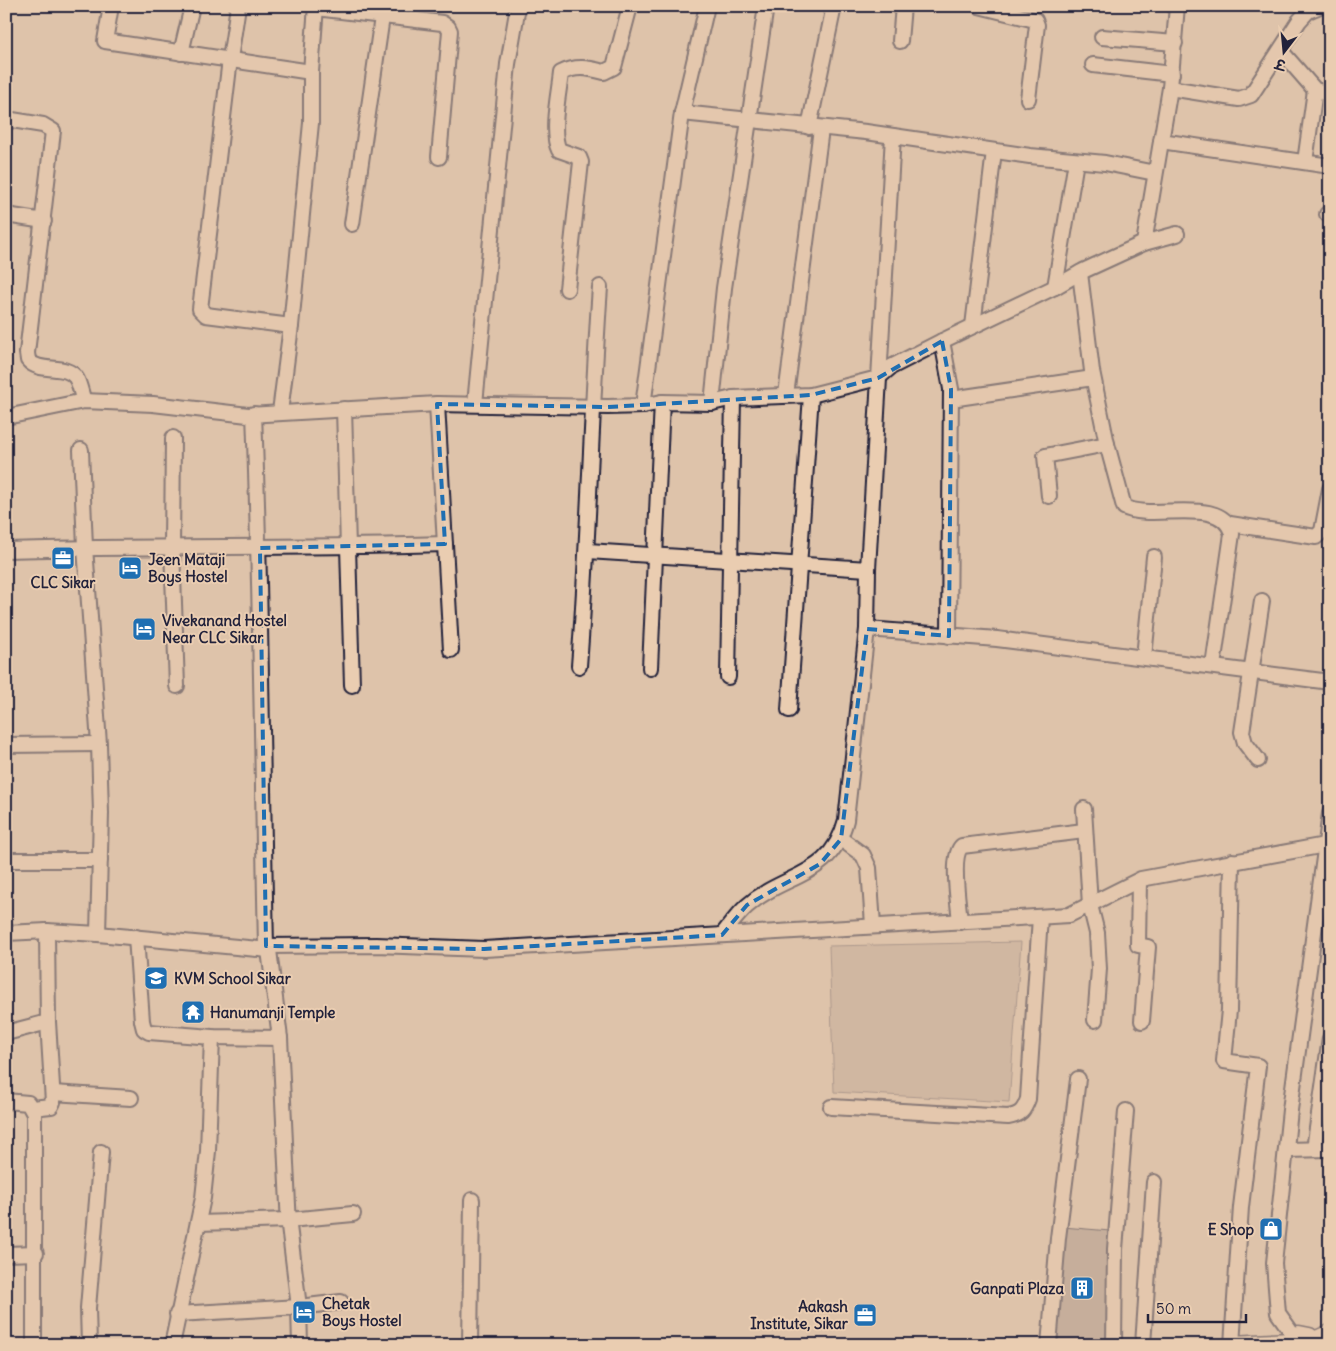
<svg xmlns="http://www.w3.org/2000/svg" width="1336" height="1351" viewBox="0 0 1336 1351" font-family="Delius,'Playpen Sans Deva',sans-serif">
  <rect width="100%" height="100%" fill="#dec3aa"/>
  <filter id="ink" filterUnits="userSpaceOnUse"><feTurbulence type="fractalNoise" baseFrequency=".02" numOctaves="2"/><feDisplacementMap in="SourceGraphic" scale="10" xChannelSelector="R" yChannelSelector="G"/><feConvolveMatrix kernelMatrix="1 2 1 2 8 2 1 2 1" color-interpolation-filters="sRGB"/></filter>
  <g filter="url(#ink)">
    <path fill="#bfa897" stroke="#706569" d="M1021,942L1009,1102L834,1092L829,946Z"/>
    <path fill="#a9968a" stroke="#22223b" d="M1063,1227L1110,1231L1107,1345H1049Z"/>
    <g fill="none" stroke-linecap="round" stroke-linejoin="round">
      <g stroke="#22223b" stroke-width="18">
        <g id="minor">
          <path d="M111,6L105,41L311,72"/>
          <path d="M238,6L230,59L200,309L206,315L291,326"/>
          <path d="M979,6L1035,20L1037,25L1028,99"/>
          <path d="M316,8L442,23L448,27L450,31L439,157"/>
          <path d="M1102,37L1175,43"/>
          <path d="M900,41L903,6"/>
          <path d="M1281,51L1315,90L1330,94"/>
          <path d="M181,53L192,6"/>
          <path d="M1093,65L1172,74"/>
          <path d="M1170,88L1239,99L1251,95L1299,21L1308,11L1320,6"/>
          <path d="M682,113L866,132L1030,156L1105,163L1155,173"/>
          <path d="M6,119L43,125L53,131L27,353L28,360C39,374 67,363 76,378C80,384 81,394 84,401"/>
          <path d="M809,127L834,6"/>
          <path d="M893,136L868,569L867,629L997,639L1330,682"/>
          <path d="M1161,141L1330,166"/>
          <path d="M1305,162L1315,90"/>
          <path d="M1327,214L1330,215"/>
          <path d="M6,215L44,221"/>
          <path d="M352,224L382,17"/>
          <path d="M1144,243L1170,88L1177,6"/>
          <path d="M1055,287L1076,161"/>
          <path d="M567,289L581,162L579,157L559,150C550,132 559,93 561,73C577,65 588,68 604,72L614,67L630,6"/>
          <path d="M973,326L994,151"/>
          <path d="M942,341L951,389L949,636"/>
          <path d="M786,395L821,129"/>
          <path d="M951,399L1093,378"/>
          <path d="M712,403L724,288L766,6"/>
          <path d="M437,404L451,650"/>
          <path d="M475,404L508,64L518,6"/>
          <path d="M643,406L682,113L707,6"/>
          <path d="M344,409L352,685"/>
          <path d="M280,412L291,326L311,123V72L316,6"/>
          <path d="M254,414C261,591 262,768 266,946L269,950L280,1038L289,1226L299,1307L300,1345"/>
          <path d="M6,417L84,401L153,404L248,415L437,404L608,407L643,406L662,402L712,403L733,398L811,395L878,378L891,367L942,341L1055,287L1083,271L1144,243L1177,234"/>
          <path d="M173,438L172,548L177,686"/>
          <path d="M1107,444L1124,507C1152,522 1223,494 1232,534L1213,666"/>
          <path d="M81,450L85,547L99,744L101,813L98,934"/>
          <path d="M1049,496L1045,456L1107,444L1092,371L1080,273"/>
          <path d="M1230,524L1316,537L1322,531L1330,489"/>
          <path d="M6,550C152,545 299,549 445,544"/>
          <path d="M588,551L868,569"/>
          <path d="M1144,657L1154,557"/>
          <path d="M579,666C589,539 591,413 600,287"/>
          <path d="M650,668L662,402"/>
          <path d="M728,677L733,398"/>
          <path d="M789,710L811,395"/>
          <path d="M6,745L99,744"/>
          <path d="M1258,760L1245,743L1242,732L1262,601"/>
          <path d="M1084,809L1090,905L1097,933L1099,969L1095,1020"/>
          <path d="M841,839L863,855L869,868L873,925"/>
          <path d="M6,860H100"/>
          <path d="M1232,861L1229,1010L1224,1061L1258,1066L1241,1207L1232,1345"/>
          <path d="M1139,881L1138,945L1148,947L1142,1021"/>
          <path d="M960,922C959,906 950,856 962,846L1084,831"/>
          <path d="M6,933L47,931L98,934L269,950"/>
          <path d="M722,935C730,925 738,914 747,906C785,872 831,879 846,820L867,629"/>
          <path d="M136,937L142,1021L144,1029L149,1032L212,1037L280,1038"/>
          <path d="M266,946L376,945L484,949L1069,915L1141,879L1325,845"/>
          <path d="M6,1033L48,1022"/>
          <path d="M53,1093L131,1098"/>
          <path d="M6,1101L28,1103L34,1114V1345"/>
          <path d="M831,1107L1008,1117C1021,1115 1024,1110 1028,1099L1040,917"/>
          <path d="M32,1108L51,1106L53,1102L48,1022L47,931"/>
          <path d="M1314,1149L1330,1038"/>
          <path d="M1286,1150L1330,1149"/>
          <path d="M199,1223L289,1220L353,1214"/>
          <path d="M6,1254L36,1253"/>
          <path d="M177,1314L299,1307L341,1302"/>
          <path d="M1295,1337L1278,1313L1274,1263L1290,1110L1330,813"/>
          <path d="M89,1345L88,1308L101,1152"/>
          <path d="M172,1345L203,1198L208,1151L212,1037"/>
          <path d="M470,1345L472,1200"/>
          <path d="M1049,1345L1058,1238L1078,1079"/>
          <path d="M1114,1345L1115,1249L1126,1111"/>
          <path d="M1143,1345L1154,1182"/>
        </g>
      </g>
      <g stroke="#22223b" stroke-width="21">
        <g id="major">
          <path d="M1312,1342L1330,1334"/>
          <path d="M1232,1345L1291,1342"/>
          <path d="M1291,1345L1295,1337L1299,1335L1309,1337L1312,1345"/>
        </g>
      </g>
      <use href="#minor" stroke="#eacdb1" stroke-width="14"/>
      <use href="#major" stroke="#eacdb1" stroke-width="18"/>
    </g>
  </g>
  <path d="M0 0H1336V1351H0ZM942,341L951,389L949,636L867,629L841,839L820,864L747,905L722,935L484,949L266,946L260,548L445,544L437,404L608,407L811,395L878,378Z" fill="#dec3aa" fill-opacity=".55" fill-rule="evenodd"/>
  <path fill="none" stroke="#1f6fb2" stroke-width="4" stroke-dasharray="10 6" stroke-linejoin="round" d="M942,341L951,389L949,636L867,629L841,839L820,864L747,905L722,935L484,949L266,946L260,548L445,544L437,404L608,407L811,395L878,378Z"/>
  <defs>
    <g id="office-square" transform="scale(1.25)"><rect x="-9" y="-9" width="18" height="18" rx="4" fill="#1f6fb2" stroke="#eacdb1"/><path d="M-6-3h4V-5.5h4V-3h4V5H-6ZM-1-4.5V-3h2v-1.5ZM-6 0V1H6V0Z" fill="#fff"/></g>
    <g id="hotel-square" transform="scale(1.25)"><rect x="-9" y="-9" width="18" height="18" rx="4" fill="#1f6fb2" stroke="#eacdb1"/><path d="M-6-4.5h1.5V1H6V5H4.5V3h-9V5H-6ZM-4 0a1.8 1.8 0 1 1 3.6 0ZM.5 0V-2.5h3Q6-2.5 6 0Z" fill="#fff"/></g>
    <g id="school-square" transform="scale(1.25)"><rect x="-9" y="-9" width="18" height="18" rx="4" fill="#1f6fb2" stroke="#eacdb1"/><path d="M0-5L7-2L0 1L-7-2ZM-4 1L0 2.5L4 1V4Q0 6-4 4Z" fill="#fff"/></g>
    <g id="temple-square" transform="scale(1.25)"><rect x="-9" y="-9" width="18" height="18" rx="4" fill="#1f6fb2" stroke="#eacdb1"/><path d="M0-6L5-2H3V0L6.5 2.5H4V6H1.5V3h-3V6H-4V2.5H-6.5L-3 0V-2H-5Z" fill="#fff"/></g>
    <g id="shop-square" transform="scale(1.25)"><rect x="-9" y="-9" width="18" height="18" rx="4" fill="#1f6fb2" stroke="#eacdb1"/><path d="M-5-2.5h2.3a2.7 3.5 0 0 1 5.4 0H5L5.5 6h-11ZM-1.5-2.5h3a1.5 2.3 0 0 0-3 0Z" fill="#fff"/></g>
    <g id="building-square" transform="scale(1.25)"><rect x="-9" y="-9" width="18" height="18" rx="4" fill="#1f6fb2" stroke="#eacdb1"/><path d="M-4-6H4V6H1V3H-1V6H-4ZM-2.5-4.3h1.7v1.8h-1.7ZM.8-4.3h1.7v1.8H.8ZM-2.5-1h1.7V.8h-1.7ZM.8-1h1.7V.8H.8Z" fill="#fff"/></g>
  </defs>
  <g fill-rule="evenodd">
    <use href="#office-square" x="63" y="558"/>
    <use href="#hotel-square" x="130" y="568"/>
    <use href="#hotel-square" x="144" y="629"/>
    <use href="#school-square" x="156" y="978"/>
    <use href="#temple-square" x="193" y="1012"/>
    <use href="#shop-square" x="1271" y="1229"/>
    <use href="#building-square" x="1082" y="1288"/>
    <use href="#hotel-square" x="304" y="1312"/>
    <use href="#office-square" x="865" y="1315"/>
  </g>
  <g text-anchor="middle" dominant-baseline="central" stroke-width="4" stroke-linejoin="round" paint-order="stroke">
    <g font-size="15" font-weight="bold" fill="#22223b" stroke="#eacdb1" text-anchor="start">
      <text x="148" y="559">Jeen Mataji<tspan x="148" dy="17">Boys Hostel</tspan></text>
      <text x="63" y="582" text-anchor="middle">CLC Sikar</text>
      <text x="162" y="620">Vivekanand Hostel<tspan x="162" dy="17">Near CLC Sikar</tspan></text>
      <text x="174" y="978">KVM School Sikar</text>
      <text x="210" y="1012">Hanumanji Temple</text>
      <text x="1254" y="1229" text-anchor="end">E Shop</text>
      <text x="1064" y="1288" text-anchor="end">Ganpati Plaza</text>
      <text x="322" y="1303">Chetak<tspan x="322" dy="17">Boys Hostel</tspan></text>
      <text x="848" y="1306" text-anchor="end">Aakash<tspan x="848" dy="17">Institute, Sikar</tspan></text>
    </g>
  </g>
  <rect width="1336" height="1351" fill="none" stroke="#eacdb1" stroke-width="25"/>
  <rect x="12" y="12" width="1311" height="1326" fill="none" stroke="#22223b" stroke-width="2" filter="url(#ink)"/>
  <g transform="translate(1284 52) rotate(196)" stroke="#eacdb1" stroke-width="4" paint-order="stroke">
  <path d="M0-4L9 19L0 12L-9 19Z" fill="#22223b"/>
  <text y="-8" font-size="14" font-weight="bold" text-anchor="middle" fill="#22223b">उ</text>
  </g>
  <path d="M1148 1314v8h98v-8" fill="none" stroke="#22223b" stroke-width="2.5"/>
  <text x="1156" y="1314" font-size="15" fill="#22223b" stroke="#eacdb1" stroke-width="4" paint-order="stroke">50 m</text>
</svg>
